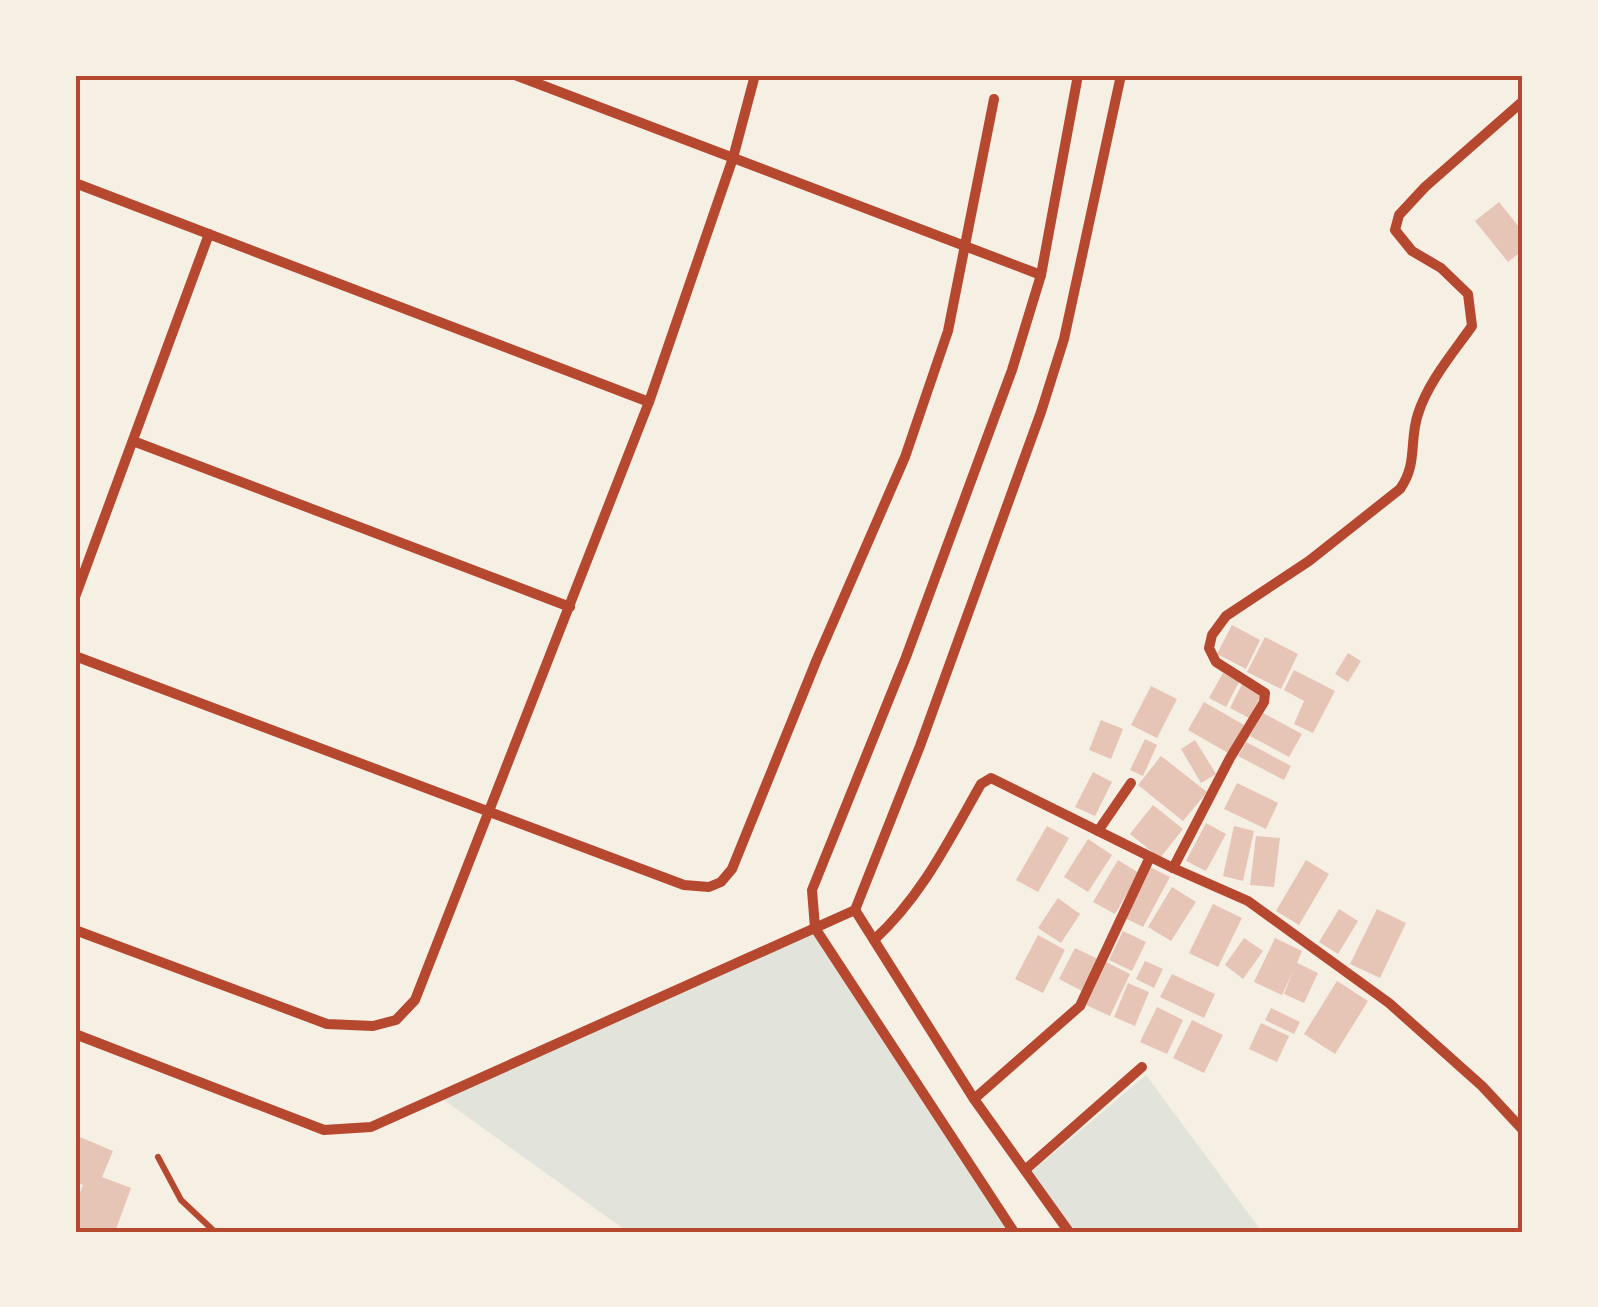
<svg xmlns="http://www.w3.org/2000/svg" width="1598" height="1307" viewBox="0 0 1598 1307" font-family="Barlow,sans-serif">
  <rect width="100%" height="100%" fill="#f6efe4"/>
  <g fill="#e2e4dc">
    <path d="M815,928L1014,1232H628L441,1098Z"/>
    <path d="M1146,1075L1262,1232H1069L1028,1175Z"/>
  </g>
  <g fill="#e6c5b7">
    <path d="M1499,202L1523,232V250L1508,262L1475,221Z"/>
    <path d="M1232,625L1260,640L1246,669L1217,654Z"/>
    <path d="M1265,637L1298,654L1281,689L1247,672Z"/>
    <path d="M1348,653L1361,661L1348,682L1335,674Z"/>
    <path d="M1294,670L1335,691L1313,733L1294,724L1304,701L1284,690Z"/>
    <path d="M1223,673L1239,682L1226,707L1209,698Z"/>
    <path d="M1242,684L1261,695L1249,718L1230,708Z"/>
    <path d="M1151,686L1177,699L1157,738L1131,725Z"/>
    <path d="M1204,702L1244,725L1228,753L1188,730Z"/>
    <path d="M1263,713L1302,734L1289,757L1250,736Z"/>
    <path d="M1101,720L1123,729L1111,759L1089,750Z"/>
    <path d="M1145,739L1157,745L1143,776L1130,770Z"/>
    <path d="M1195,740L1216,774L1201,783L1181,749Z"/>
    <path d="M1246,742L1291,766L1284,780L1238,756Z"/>
    <path d="M1161,756L1207,792L1183,821L1138,785Z"/>
    <path d="M1093,772L1112,782L1095,816L1075,807Z"/>
    <path d="M1237,783L1278,803L1266,829L1224,809Z"/>
    <path d="M1153,805L1183,829L1160,858L1130,834Z"/>
    <path d="M1206,823L1226,834L1206,871L1186,861Z"/>
    <path d="M1047,826L1069,838L1038,892L1016,880Z"/>
    <path d="M1234,826L1254,831L1243,881L1223,876Z"/>
    <path d="M1256,836L1280,838L1274,887L1250,885Z"/>
    <path d="M1088,839L1112,855L1088,892L1064,877Z"/>
    <path d="M1118,860L1139,873L1115,914L1093,902Z"/>
    <path d="M1306,860L1329,874L1299,925L1276,911Z"/>
    <path d="M1150,867L1170,877L1143,927L1123,917Z"/>
    <path d="M1172,887L1196,902L1171,941L1148,927Z"/>
    <path d="M1058,898L1080,914L1061,943L1038,928Z"/>
    <path d="M1213,904L1242,918L1218,967L1189,953Z"/>
    <path d="M1339,909L1358,921L1338,954L1319,942Z"/>
    <path d="M1377,909L1406,923L1380,978L1350,964Z"/>
    <path d="M1123,931L1146,942L1132,971L1109,960Z"/>
    <path d="M1038,935L1065,950L1043,993L1015,979Z"/>
    <path d="M1244,938L1263,951L1243,979L1225,965Z"/>
    <path d="M1275,938L1302,951L1297,963L1318,973L1304,1003L1284,994L1293,971L1282,995L1254,982Z"/>
    <path d="M1075,948L1100,960L1084,992L1059,979Z"/>
    <path d="M1145,961L1163,969L1154,988L1136,979Z"/>
    <path d="M1106,962L1130,974L1110,1016L1086,1005Z"/>
    <path d="M1172,974L1215,994L1204,1018L1160,997Z"/>
    <path d="M1337,981L1368,1001L1335,1054L1304,1034Z"/>
    <path d="M1128,983L1149,992L1135,1026L1114,1017Z"/>
    <path d="M1157,1007L1183,1020L1167,1054L1140,1042Z"/>
    <path d="M1271,1008L1300,1022L1294,1034L1265,1020Z"/>
    <path d="M1192,1020L1223,1035L1204,1073L1173,1058Z"/>
    <path d="M1261,1023L1289,1036L1277,1062L1249,1049Z"/>
    <path d="M75,1135L113,1151L102,1177L131,1188L115,1232H75V1206L83,1185L75,1182Z"/>
  </g>
  <g fill="none" stroke-linecap="round" stroke-linejoin="round">
    <path stroke="#b5482f" stroke-width="6" d="M158,1157L181,1200L215,1232"/>
    <g stroke="#b5482f" stroke-width="10">
      <path d="M515,75L1041,275"/>
      <path d="M75,183L649,402"/>
      <path d="M133,441L570,607"/>
      <path d="M75,597L209,234"/>
      <path d="M75,656L684,885L709,887L721,882L732,869L817,659L905,457L948,331L994,99"/>
      <path d="M1098,831L1131,783"/>
      <path d="M1173,868L1230,758L1264,702L1265,693L1216,662L1209,648L1212,635L1226,616L1309,561L1400,489C1418,464 1409,440 1418,414C1428,382 1453,353 1472,326L1468,294L1441,268L1412,251L1395,230L1399,215L1425,187L1523,101"/>
      <path d="M855,910L920,746L1041,412L1064,339L1121,75"/>
      <path d="M855,910L974,1099L1069,1232"/>
      <path d="M75,930L327,1024L373,1026L396,1020L415,1000L649,402L733,158L755,75"/>
      <path d="M874,940C922,896 949,840 981,784L991,778L1173,868L1248,901L1389,1003L1482,1086L1523,1130"/>
      <path d="M75,1034L324,1130L371,1127L855,910"/>
      <path d="M974,1099L1080,1006L1150,857"/>
      <path d="M1025,1170L1142,1067"/>
      <path d="M1014,1232L815,928L812,890L906,657L1012,370L1041,275L1078,75"/>
    </g>
  </g>
  <rect width="1598" height="1307" fill="none" stroke="#f6efe4" stroke-width="155"/>
  <rect x="78" y="78" width="1442" height="1152" fill="none" stroke="#b5482f" stroke-width="4"/>
</svg>
